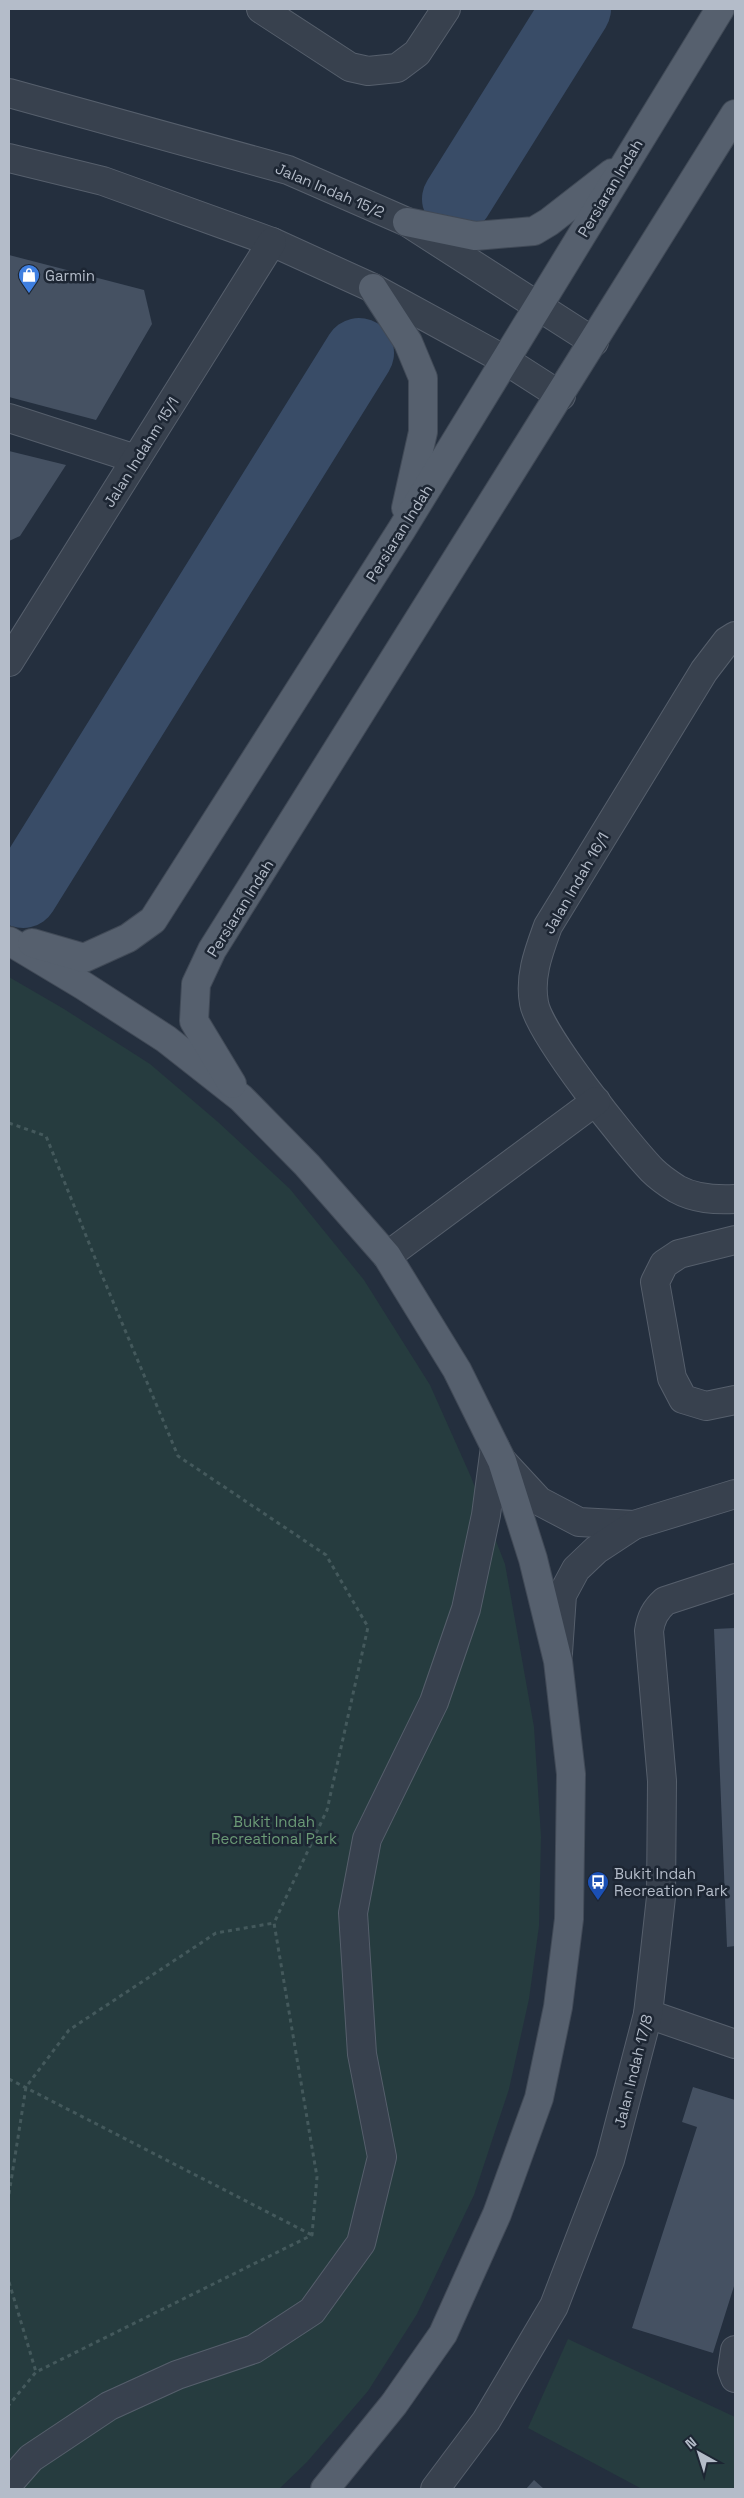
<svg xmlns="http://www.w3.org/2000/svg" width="744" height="2498" viewBox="0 0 744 2498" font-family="'Space Grotesk',sans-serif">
  <rect width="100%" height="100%" fill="#242f3e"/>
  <g fill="#263c3f">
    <path d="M9,977L64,1009L150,1064L218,1122L290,1189L364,1280L430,1385L471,1477L505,1564L534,1727L541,1837L539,1926L529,1999L509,2089L474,2195L417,2314L368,2391L307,2462L279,2489H9Z"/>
    <path d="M568,2339L735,2417V2489H642L528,2428Z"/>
  </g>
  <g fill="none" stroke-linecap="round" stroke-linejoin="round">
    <g stroke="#394c67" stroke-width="70">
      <path d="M457,199L576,9"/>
      <path d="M23,893L359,353"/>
    </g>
  </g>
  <g fill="#455162">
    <path d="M9,255L144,290L152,324L96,420L9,397Z"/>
    <path d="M9,451L66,465L20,536L9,541Z"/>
    <path d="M735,1628V1946L727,1947L714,1629Z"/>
    <path d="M693,2087L735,2100V2283L713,2353L632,2328L697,2127L682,2122Z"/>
    <path d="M534,2480L544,2489H526Z"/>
  </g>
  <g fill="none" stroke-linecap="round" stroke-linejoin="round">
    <g stroke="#565f6c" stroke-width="30">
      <g id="minor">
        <path d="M261,9L350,67L368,71L397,68L417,53L446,9"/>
        <path d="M9,93L288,170L407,222L594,342"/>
        <path d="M9,158L103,181L272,242L373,288L505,360L561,396"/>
        <path d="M9,418L136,459"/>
        <path d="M735,636L727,641L704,671L548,926C539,951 529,976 534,1003C539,1034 628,1145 652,1170C659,1177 669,1184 677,1189C695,1199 715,1200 735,1199"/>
        <path d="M9,662L272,242"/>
        <path d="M735,1240L679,1254L664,1264L655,1282L672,1378L683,1399L706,1406L735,1400"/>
        <path d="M387,1256L596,1101"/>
        <path d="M502,1461L539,1501L579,1522L634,1525"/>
        <path d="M558,1653L562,1595L576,1569L596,1550L634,1525L735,1494"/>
        <path d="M648,2014L735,2044"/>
        <path d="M735,2350L732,2370L735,2378"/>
        <path d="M9,2483L31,2458L109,2406L177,2375L254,2349L312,2311L361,2243L382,2157L362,2054L353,1913L367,1839L434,1702L466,1609L486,1515L495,1447"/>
        <path d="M435,2489L486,2421L554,2306L610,2160L648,2014L661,1897L662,1781L649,1631C651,1618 655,1610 665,1601L735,1578"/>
      </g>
    </g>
    <g stroke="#414a57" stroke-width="30">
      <g id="major">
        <path d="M407,222L475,236L534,231L549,222L612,173"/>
        <path d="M373,288L408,342L423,378V432L406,508"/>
        <path d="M9,941L84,986L166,1039L241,1098L307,1165L387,1256L457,1370L502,1461L533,1559L558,1661L571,1774L569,1919L558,2007L539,2098L497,2214L443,2334L394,2404L325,2489"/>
        <path d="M32,943L84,958L128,938L153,920L402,529L720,9"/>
        <path d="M232,1084L194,1021L196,984L212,950L735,114"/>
      </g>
    </g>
    <g stroke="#44595c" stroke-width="3" stroke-dasharray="4 4" stroke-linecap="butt">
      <path d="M9,1123L46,1136L101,1273L178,1456L326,1555L368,1627L327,1810L274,1923L317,2177L312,2235L36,2372L9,2405"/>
      <path d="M9,2079L312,2235"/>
      <path d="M9,2194L26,2087L69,2030L216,1933L274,1923"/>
      <path d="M9,2282L36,2372"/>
    </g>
    <use href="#minor" stroke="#38414e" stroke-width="28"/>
    <use href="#major" stroke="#56606e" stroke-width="28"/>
  </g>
  <defs>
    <g id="shop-pin" transform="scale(1.125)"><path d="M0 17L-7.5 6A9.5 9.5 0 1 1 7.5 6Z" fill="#3f7fe0" stroke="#1d2633"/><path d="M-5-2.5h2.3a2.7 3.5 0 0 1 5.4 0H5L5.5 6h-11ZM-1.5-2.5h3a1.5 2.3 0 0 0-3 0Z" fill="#fff"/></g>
    <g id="bus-pin" transform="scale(1.125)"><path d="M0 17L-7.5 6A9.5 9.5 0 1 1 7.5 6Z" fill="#1a4fb4" stroke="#1d2633"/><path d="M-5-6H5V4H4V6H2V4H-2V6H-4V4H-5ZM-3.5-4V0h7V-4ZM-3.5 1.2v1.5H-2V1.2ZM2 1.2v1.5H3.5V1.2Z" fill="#fff"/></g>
  </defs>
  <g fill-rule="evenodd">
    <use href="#shop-pin" x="29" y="275"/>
    <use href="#bus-pin" x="598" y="1882"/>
  </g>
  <g text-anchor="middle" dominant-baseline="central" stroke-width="5" stroke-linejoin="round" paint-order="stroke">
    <g font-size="15" fill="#b4bcc9" stroke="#1d2633">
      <text transform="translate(610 188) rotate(-59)">Persiaran Indah</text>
      <text transform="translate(330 190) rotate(23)">Jalan Indah 15/2</text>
      <text transform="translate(141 452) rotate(-58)">Jalan Indahm 15/1</text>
      <text transform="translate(399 533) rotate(-58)">Persiaran Indah</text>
      <text transform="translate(576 883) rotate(-60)">Jalan Indah 16/1</text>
      <text transform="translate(240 908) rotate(-58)">Persiaran Indah</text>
      <text transform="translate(633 2071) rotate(-76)">Jalan Indah 17/8</text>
    </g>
    <g font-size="15" fill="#b4bcc9" stroke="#1d2633" text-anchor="start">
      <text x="45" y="275">Garmin</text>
      <text x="614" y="1873">Bukit Indah<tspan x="614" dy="17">Recreation Park</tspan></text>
    </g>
    <g font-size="15" fill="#6b9a76" stroke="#1d2633">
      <text x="274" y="1821">Bukit Indah<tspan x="274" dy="17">Recreational Park</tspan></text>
    </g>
  </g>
  <rect width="744" height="2498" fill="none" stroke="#b4bcc9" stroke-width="20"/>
  <g transform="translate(699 2453) rotate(321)" stroke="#1d2633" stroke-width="4" paint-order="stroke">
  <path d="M0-4L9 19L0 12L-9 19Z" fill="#b4bcc9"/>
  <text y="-8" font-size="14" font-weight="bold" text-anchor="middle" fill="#b4bcc9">N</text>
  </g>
</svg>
